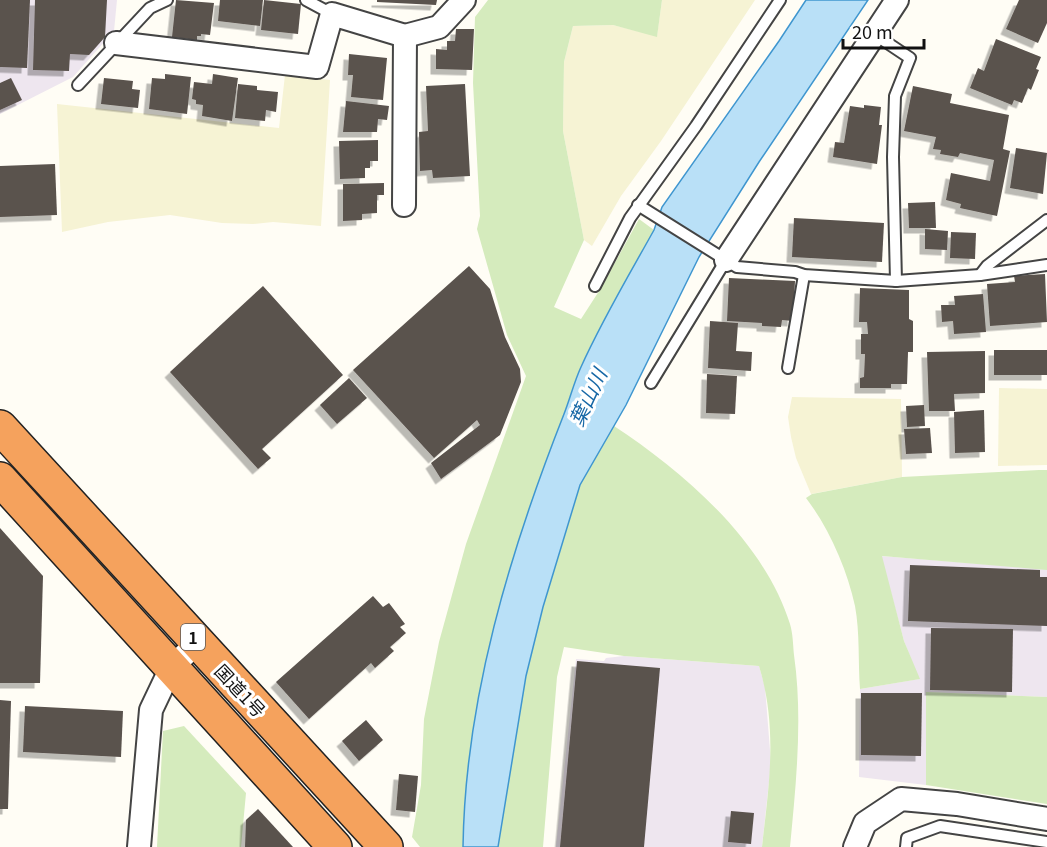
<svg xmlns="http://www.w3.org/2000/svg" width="1047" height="847" viewBox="0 0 1047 847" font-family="Georgia,'Noto Sans JP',serif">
  <defs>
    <filter id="shadow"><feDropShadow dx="-5.5" dy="5.5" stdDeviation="0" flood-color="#0004"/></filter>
  </defs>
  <rect width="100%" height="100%" fill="#fffdf5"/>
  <g fill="#eee6ef">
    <path d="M0,0H117L114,31L73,77L0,114Z"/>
    <path d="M881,556L1047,569V697L926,692V785L859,777L860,689L919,679L904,641Z"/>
    <path d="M624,656L759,666L765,687L771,763L762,847H556L576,659L604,661L606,658Z"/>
  </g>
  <g fill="#f6f3d4">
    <path d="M662,0H755L661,141L621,196L592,246L584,240L563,131L564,62L573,26L613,25L657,36Z"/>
    <path d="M285,75L330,80L321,226L273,222L253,224L222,223L170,215L108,222L62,232L57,104L279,128Z"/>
    <path d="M999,388L1047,389V465L998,466Z"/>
    <path d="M792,397L901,399L902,477L811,494L796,458L791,437L788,417Z"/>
  </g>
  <g fill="#d5ebbd">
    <path d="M488,0H662L657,37L613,25L573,26L564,62L563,131L584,240L554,307L581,319L601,288L639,219L654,230C629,275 602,320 581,367C574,382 570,399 564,414C510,551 466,699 463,847H420L412,837L421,785L424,719L439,642L466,544L526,376L507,335L477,229L480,216L473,83L475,17Z"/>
    <path d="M614,426C684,472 764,541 790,624C793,634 793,645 794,655C803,718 796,784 790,847H762C769,785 778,728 759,666L624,656L564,647L557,677L543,847H498L516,724L526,676L543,607L580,485Z"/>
    <path d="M1039,470H1047V570L882,556L904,641L920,679L860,689C858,662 860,633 855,606C847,569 829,528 806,498L812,494L902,477Z"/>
    <path d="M926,692L1047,697V804L926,785Z"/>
    <path d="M184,726L246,793L241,847H157L163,731Z"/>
  </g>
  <path fill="#b9e0f7" stroke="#3f96cf" stroke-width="1.5" d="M806,0H868L759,162L699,257L626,405L580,485L543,607L526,676L498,847H463C465,699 510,551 564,414C570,399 574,382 581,367C602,320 629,275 654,230L662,207L779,41Z"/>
  <g fill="#5a524d" filter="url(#shadow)">
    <path d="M0,0H30L27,68L0,67Z"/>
    <path d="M35,0H107L105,37L89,55L70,54L69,71L33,70Z"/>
    <path d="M176,0L214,3L210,35L201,34V36H197V40L172,37Z"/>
    <path d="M220,0H263L260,26L218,21Z"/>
    <path d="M264,0L301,4L298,34L261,30Z"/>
    <path d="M377,0H437L436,5L377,2Z"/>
    <path d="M1019,0H1047V23L1038,43L1006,29Z"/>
    <path d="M456,29H474L472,70L436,69V49L447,50V41H455Z"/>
    <path d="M996,39L1041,57L1036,69L1039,70L1031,90L1028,88L1022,103L1014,100L1012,105L970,88L978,68L984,71Z"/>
    <path d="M349,54L387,58L383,100L351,97L353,75H348Z"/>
    <path d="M165,74L191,77L187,114L149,109L152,78L165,79Z"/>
    <path d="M213,74L238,78L232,121L202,116L203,105L196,104V100L192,99L194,82L212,84Z"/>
    <path d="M11,78L22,100L0,110V83Z"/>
    <path d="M104,78L133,81L132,89L140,90L138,108L101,104Z"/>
    <path d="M238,84L257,86V90L278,92L276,112L266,110L265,121L235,118Z"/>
    <path d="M465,84L470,176L433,178L432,170L420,171L419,132L428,131L426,86Z"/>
    <path d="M913,86L952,94L950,103L1009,115L1003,149L1010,151L997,216L960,208L961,204L946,200L951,173L990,181L994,160L960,153L958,157L940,154L941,150L933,149L936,137L904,131Z"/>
    <path d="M346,101L389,106L387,120L378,119L377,132H343Z"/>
    <path d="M864,105L881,107L879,125H882L877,164L833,157L835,142L844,143L850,106L864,108Z"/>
    <path d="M378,140V161H370V168H365V178L340,179L339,141Z"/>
    <path d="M1016,148L1047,153L1043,194L1010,188Z"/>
    <path d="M55,164L57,215L0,217V166Z"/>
    <path d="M384,183V195H377V213L362,214V220L343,221V184Z"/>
    <path d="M935,202L936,228H909L908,203Z"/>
    <path d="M794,218L884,223L882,262L792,257Z"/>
    <path d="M925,229L948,231L947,250L925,249Z"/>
    <path d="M951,232L976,233L975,259L950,258Z"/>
    <path d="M469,266L490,289L505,337L520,369L521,382L500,435L441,479L431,463L480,425L477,420L434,458L353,370Z"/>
    <path d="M1045,274L1047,322L990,326L987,284L1015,282L1014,276Z"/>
    <path d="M729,278L795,281L793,321L782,320L781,327L762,326V323L727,321Z"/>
    <path d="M263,286L343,375L262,449L271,458L258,469L170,372Z"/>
    <path d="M860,288L909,290V319L913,321V352H908L907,384H891V388H860V378L864,377L865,354H861V334H868L867,322H859Z"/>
    <path d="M983,294L986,332L954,334L953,321L942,322L941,305H955L954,296Z"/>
    <path d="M710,321L738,323L736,351L752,352L751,371L708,368Z"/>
    <rect x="994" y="350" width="53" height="25"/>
    <path d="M985,351V393L954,394L955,411H929L927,352Z"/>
    <path d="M707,374L737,376L735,414L706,413Z"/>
    <path d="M349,378L367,398L337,424L320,405Z"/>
    <path d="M924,405L925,426L907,427L906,406Z"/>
    <path d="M984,410L985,452L955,453L954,412Z"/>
    <path d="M930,428L932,453L906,454L904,429Z"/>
    <path d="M0,528L43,576L40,683H0Z"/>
    <path d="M910,565L1040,570V577H1047V626L908,621Z"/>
    <path d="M373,596L383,607L389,603L405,624L400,627L406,633L390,647L394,651L375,668L371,663L309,719L276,682Z"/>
    <path d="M931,628L1013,629L1012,692L930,690Z"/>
    <path d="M577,661L660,668L644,847H560Z"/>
    <path d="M861,693H922L921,756L861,755Z"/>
    <path d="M0,700L11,701L8,809H0Z"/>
    <path d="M25,706L123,711L121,757L23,752Z"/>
    <path d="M366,720L383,740L359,761L342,741Z"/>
    <path d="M399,774L418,776L415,812L396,810Z"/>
    <path d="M258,809L293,847H245L246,820Z"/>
    <path d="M731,811L754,813L751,844L728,842Z"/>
  </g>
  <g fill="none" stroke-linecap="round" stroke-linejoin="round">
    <g stroke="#444" stroke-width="14">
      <g id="lane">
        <path d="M306,0L332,14"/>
        <path d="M874,34L910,58L895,96L893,157L896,281"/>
        <path d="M78,85L150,8L167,0"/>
        <path d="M638,205L737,267L795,272L804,275L896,281L980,275L1047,265"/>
        <path d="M980,275L987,266L1047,220"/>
        <path d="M595,286L630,218L696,126L780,0"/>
        <path d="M788,368L804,275"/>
        <path d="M651,383L726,260"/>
        <path d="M906,847L907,838L940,826L1047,842"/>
      </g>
    </g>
    <g stroke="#444" stroke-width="26">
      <g id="street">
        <path d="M116,43L317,67L332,14L405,36L439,27L464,0"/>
        <path d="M404,205L405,36"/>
        <path d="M726,260L897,0"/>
        <path d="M139,847L151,710L171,668L198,642"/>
        <path d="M855,847L865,823L901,799L957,804L1047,819"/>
      </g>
    </g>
    <g stroke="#222" stroke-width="36">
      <g id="highway">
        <path d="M0,427L386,847"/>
        <path d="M0,479L335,847"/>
      </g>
    </g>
    <use href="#lane" stroke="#fff" stroke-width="10"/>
    <use href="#street" stroke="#fff" stroke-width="22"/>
    <use href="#highway" stroke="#f5a25d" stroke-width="33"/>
  </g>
  <g text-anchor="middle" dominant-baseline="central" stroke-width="6" stroke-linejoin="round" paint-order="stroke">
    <rect fill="#fff" stroke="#585858" stroke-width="1.5" x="181" y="624" width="24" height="26" rx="4.5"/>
    <g font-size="16" font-weight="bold" fill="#111">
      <text x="193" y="637">1</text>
    </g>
    <g font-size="18" fill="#111" stroke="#fff">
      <text transform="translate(241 690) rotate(47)">国道1号</text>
    </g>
    <g font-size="20" font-style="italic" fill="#1768a6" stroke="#fff">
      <text transform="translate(587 397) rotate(-65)">葉山川</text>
    </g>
  </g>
  <path d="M843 39v9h81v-9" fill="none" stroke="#111111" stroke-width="3"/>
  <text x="852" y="39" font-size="18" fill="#111111" stroke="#ffffff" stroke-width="4.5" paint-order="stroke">20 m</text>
</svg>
